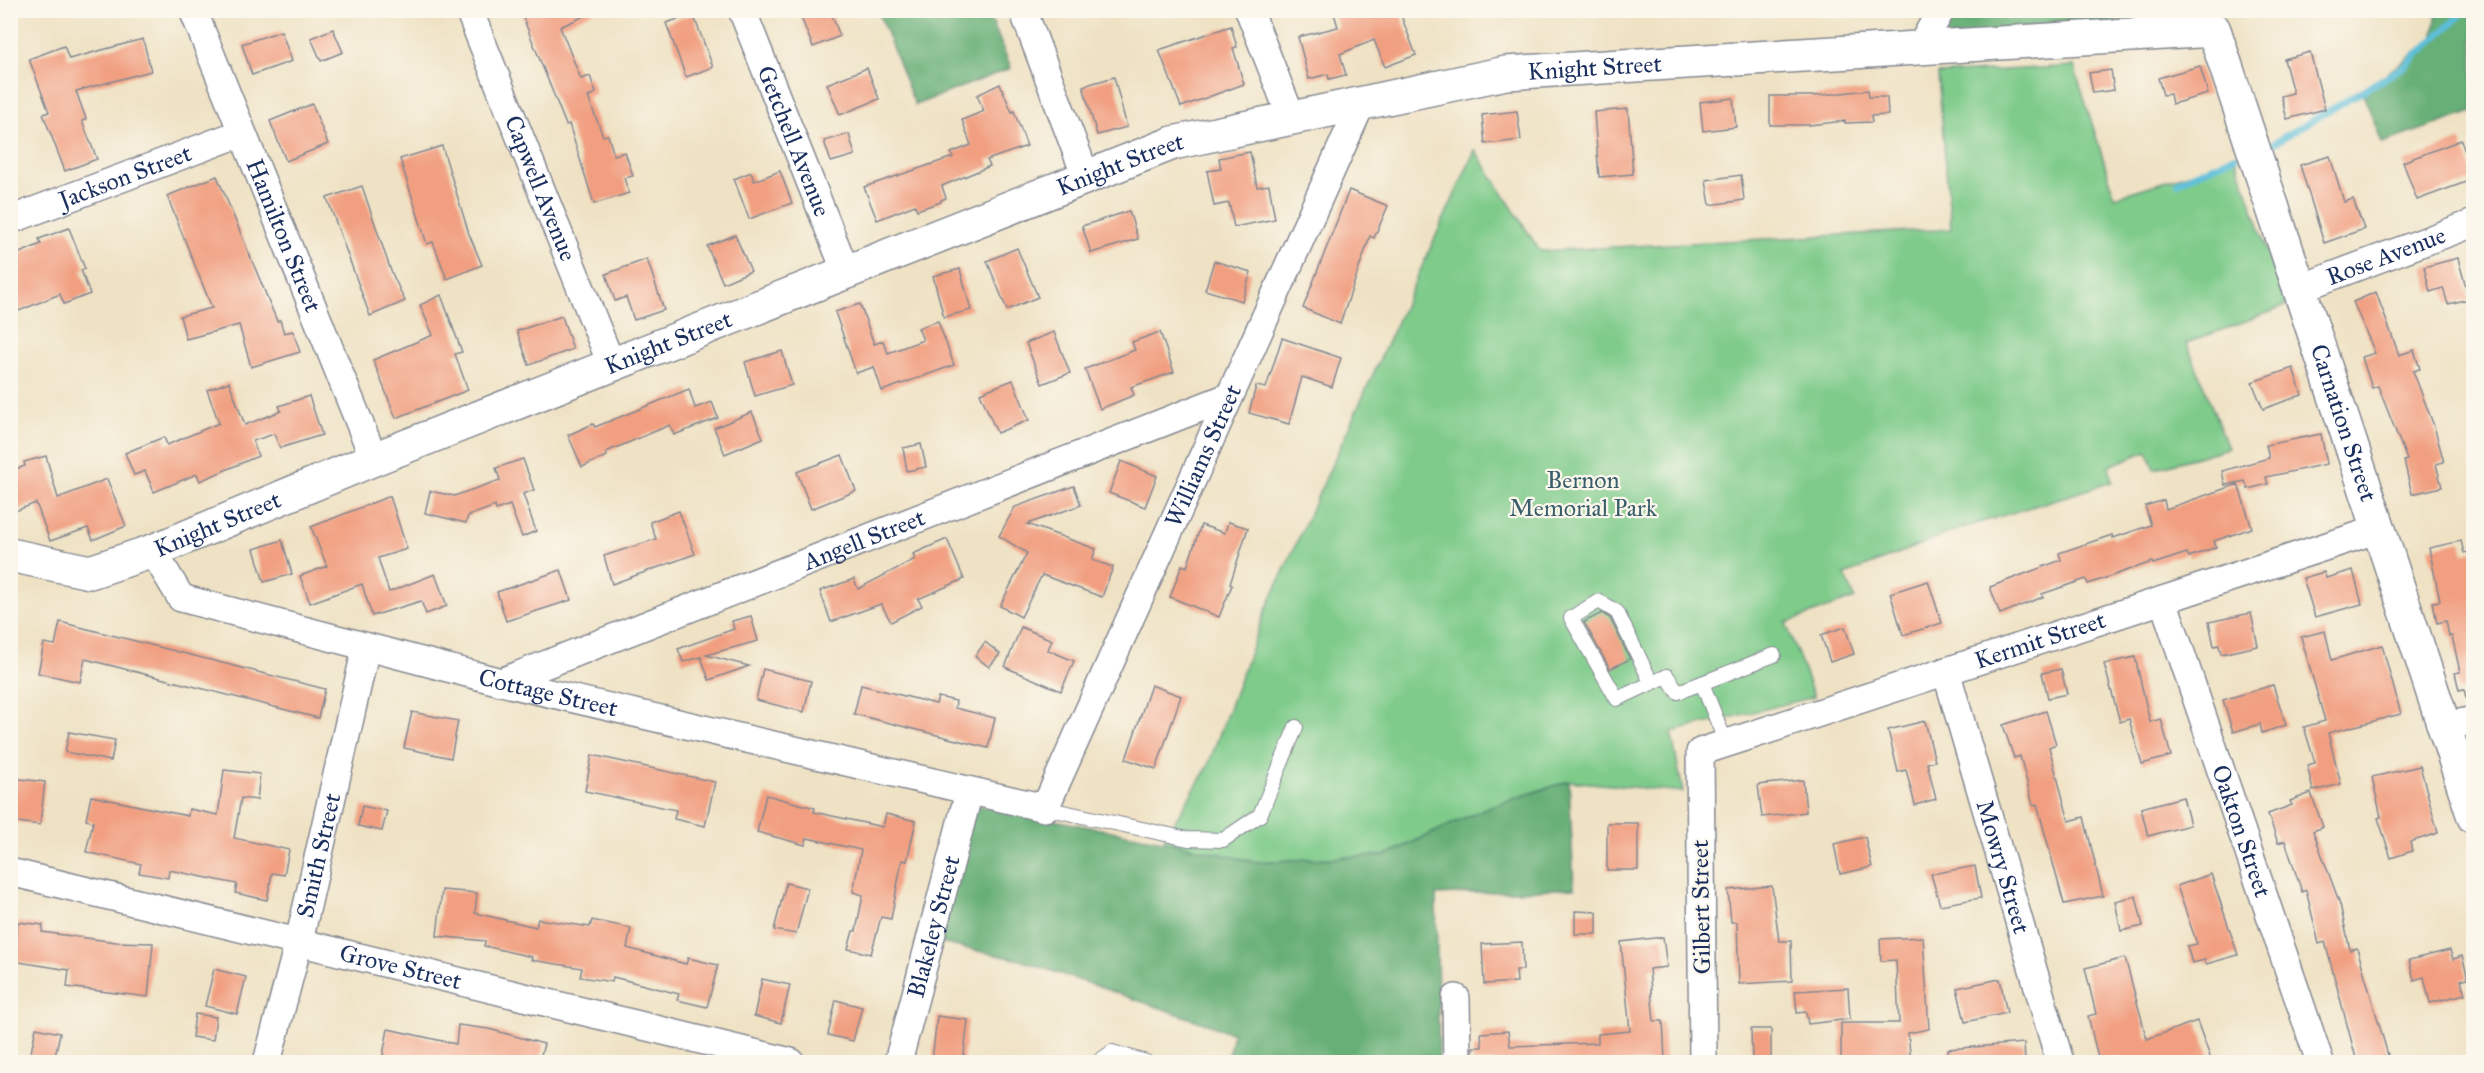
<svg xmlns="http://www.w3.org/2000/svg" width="2484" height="1073" viewBox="0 0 2484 1073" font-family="'IM FELL Great Primer',serif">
  <rect width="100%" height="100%" fill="#fbf7ec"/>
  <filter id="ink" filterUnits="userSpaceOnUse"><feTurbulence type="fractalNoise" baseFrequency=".0167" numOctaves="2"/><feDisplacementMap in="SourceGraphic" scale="12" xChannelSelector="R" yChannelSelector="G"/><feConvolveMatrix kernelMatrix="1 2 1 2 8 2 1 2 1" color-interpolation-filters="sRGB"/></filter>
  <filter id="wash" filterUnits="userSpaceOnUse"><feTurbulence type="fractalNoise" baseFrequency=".008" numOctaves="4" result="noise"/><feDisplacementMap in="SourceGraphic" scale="24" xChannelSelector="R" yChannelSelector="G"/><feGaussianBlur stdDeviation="1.35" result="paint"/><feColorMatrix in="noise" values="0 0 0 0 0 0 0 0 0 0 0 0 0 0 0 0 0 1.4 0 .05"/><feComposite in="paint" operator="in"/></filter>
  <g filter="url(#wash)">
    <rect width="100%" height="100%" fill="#efe2c4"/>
    <path fill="#7ecb8a" stroke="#4c7d74" stroke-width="1.5" d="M2074,66L2115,197L2236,159L2286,306L2187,343L2228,448L2155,469L2147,451L2109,466L2112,482L1956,530L1845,575L1855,598L1786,623L1814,697L1671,732L1683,792L1569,781L1488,807L1386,855L1256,862L1163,841L1207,768L1264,614L1475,150L1540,251L1951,229L1938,74Z"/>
    <g fill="#66af76" stroke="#406f6a" stroke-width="1.5">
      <path d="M878,11H988L1011,68L915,105Z"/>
      <path d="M1948,11H2310V18L2215,13L1931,39Z"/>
      <path d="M2437,11H2473V112L2382,143L2362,91L2433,40Z"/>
      <path d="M1569,781L1574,888L1436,895L1439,1062H1227L1233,1033L1020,960L931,941L971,804L1163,841L1256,862L1386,855L1488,807Z"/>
    </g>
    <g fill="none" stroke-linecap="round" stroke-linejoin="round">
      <g stroke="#5bbed9" stroke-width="7">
        <path d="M2272,144L2405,66L2466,10"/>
        <path d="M2178,182L2236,156"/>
      </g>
    </g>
    <g id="blocks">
      <g fill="#f19f80">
        <path d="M520,10H598L560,27L581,79L590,76L596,93L588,97L603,136L608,135L614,155L625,152L633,176L624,178L629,193L594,204L569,124L566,125Z"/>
        <path d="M812,10H830L840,36L813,47L800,15Z"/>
        <path d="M1333,10H1399L1416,55L1385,67L1374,40L1340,54L1346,75L1329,79L1328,74L1309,79L1298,37L1338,27Z"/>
        <path d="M693,14L713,67L686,77L666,23Z"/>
        <path d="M1231,26L1237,47L1233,48L1244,84L1181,107L1159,50Z"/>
        <path d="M333,29L343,52L321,61L311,38Z"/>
        <path d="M281,31L292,61L252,75L242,44Z"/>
        <path d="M143,39L151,71L76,91L86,119L82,121L97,159L65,171L43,114L49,112L29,59L64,46L69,59Z"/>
        <path d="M2310,52L2325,109L2287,119L2281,96L2293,93L2284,59Z"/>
        <path d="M2200,66L2208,94L2172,104L2170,94L2163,95L2158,78Z"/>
        <path d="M867,68L879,99L840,115L827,84Z"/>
        <path d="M2111,70L2114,90L2093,93L2089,73Z"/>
        <path d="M1114,77L1127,127L1097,135L1083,86Z"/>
        <path d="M1000,84L1012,112L1014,111L1027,146L987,160L990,166L942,186L946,198L941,200V202L917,210L915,205L877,220L864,187L953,157L951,153L971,145L962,120L984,111L977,95Z"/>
        <path d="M1868,90L1869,97H1887L1888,115L1871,116L1872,122L1845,123V121L1809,125H1770V96H1814Z"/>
        <path d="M1733,98L1736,127L1703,131L1700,102Z"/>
        <path d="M312,104L328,144L286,161L270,121Z"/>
        <path d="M1628,109L1633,174L1599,177L1594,112Z"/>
        <path d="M1517,111L1521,140L1485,144L1482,115Z"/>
        <path d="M849,134L855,155L831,162L824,141Z"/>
        <path d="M2461,140L2474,179L2417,200L2403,162Z"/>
        <path d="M442,146L469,234L482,265L447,279L433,242L427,244L400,159Z"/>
        <path d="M1250,152L1257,187L1269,185L1275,219L1234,227L1229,203L1214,206L1207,171L1221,169L1219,158Z"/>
        <path d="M2330,156L2344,202L2353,199L2364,229L2324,243L2300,165Z"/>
        <path d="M780,171L792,203L749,219L734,179L751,172L754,181Z"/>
        <path d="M1741,175L1744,200L1710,205L1706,180Z"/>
        <path d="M217,176L277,321L280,320L284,333L293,331L300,352L251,367L239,325L186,339L180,316L212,308L167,196Z"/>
        <path d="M362,186L391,271L405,301L370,316L327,198Z"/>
        <path d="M1349,190L1388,206L1374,238L1370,236L1340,324L1303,308Z"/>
        <path d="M1129,211L1138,239L1091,253L1082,226Z"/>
        <path d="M69,228L85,269L81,270L90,294L64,304L60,294L14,313L10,303V257L41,244L39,239Z"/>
        <path d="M735,235L751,271L723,283L707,246Z"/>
        <path d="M1017,248L1038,297L1007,310L987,261Z"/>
        <path d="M2458,258L2469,299L2448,304L2443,288L2430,292L2424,267Z"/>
        <path d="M647,259L664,310L634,320L626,297L615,301L606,274Z"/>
        <path d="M1214,261L1251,272L1242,301L1205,290Z"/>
        <path d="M960,269L971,310L944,317L933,276Z"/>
        <path d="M2376,292L2399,355L2414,350L2420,369L2413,371L2434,426L2444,462L2436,464L2442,487L2412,494L2404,461L2407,460L2378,386L2372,388L2362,357L2375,353L2353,302Z"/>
        <path d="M441,295L462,352L455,354L468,390L396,418L373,360L433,335L420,305Z"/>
        <path d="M860,304L874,344L883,341L888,353L923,340L918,328L938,321L954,365L882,391L874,367L856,373L835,312Z"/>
        <path d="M562,316L573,349L529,365L517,331Z"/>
        <path d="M1054,332L1070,373L1042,384L1026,343Z"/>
        <path d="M1160,332L1174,372L1131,387L1134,395L1100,409L1085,369L1135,350L1132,342Z"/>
        <path d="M1282,338L1341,358L1332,387L1302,377L1289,424L1249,413L1256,386L1266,388Z"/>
        <path d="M782,351L792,385L755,396L745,362Z"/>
        <path d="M2293,368L2302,395L2263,409L2252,382Z"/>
        <path d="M1013,380L1029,420L997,433L980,393Z"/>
        <path d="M229,382L245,425L281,411L279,406L309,396L322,435L280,448L274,434L253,441L258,456L200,481L197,474L154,492L145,471L134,475L125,453L164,437L167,445L219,423L207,390Z"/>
        <path d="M689,389L695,408L712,402L718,418L674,435L670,425L606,452L607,456L582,467L568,435L593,424L595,427Z"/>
        <path d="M752,412L763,438L725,454L714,428Z"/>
        <path d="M2321,434L2327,464L2266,477L2268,484L2248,489L2245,481L2225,485L2222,471L2269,458L2266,445Z"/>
        <path d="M921,444L926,467L907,471L903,448Z"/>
        <path d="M842,455L856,491L811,509L797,472Z"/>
        <path d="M46,456L58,498L107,479L126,526L93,540L88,528L50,541L36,503L10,513V471L25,466L24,462Z"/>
        <path d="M523,459L534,490L523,494L536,531L522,537L510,505L496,510L495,506L468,516L466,523L425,513L430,491L454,496L500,480L496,468Z"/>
        <path d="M1121,461L1157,476L1145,507L1109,493Z"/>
        <path d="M2238,484L2252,528L2214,541L2216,547L2189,557L2187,553L2153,564L2152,562L2088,584L2086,579L2042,594L2043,597L2000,614L1990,587L2061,560L2059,553L2112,535L2113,538L2151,525L2145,506L2164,500L2166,509Z"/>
        <path d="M1074,486L1081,505L1027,524L1096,549L1092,560L1113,567L1102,597L1042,575L1021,617L1000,606L1027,553L999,536L1015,507Z"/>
        <path d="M390,496L407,549L378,558L389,592L435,574L447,606L426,614L421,601L372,616L362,584L310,603L300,576L327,566L311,527Z"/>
        <path d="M679,511L695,554L612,584L604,556L656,539L650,522Z"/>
        <path d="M1228,522L1248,528L1230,584L1232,585L1219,617L1170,597L1182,565L1187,567L1201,525L1225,533Z"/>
        <path d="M947,539L964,579L918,599L922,606L891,622L881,604L831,622L820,591L854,579L858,589L915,559L913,554Z"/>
        <path d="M282,540L292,574L264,582L254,549Z"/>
        <path d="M2461,541L2464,553L2474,551V697L2466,698L2464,689L2459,690L2455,673L2460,672L2452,636H2449L2446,621L2437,623L2433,602L2440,601L2429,548Z"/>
        <path d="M561,570L571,600L506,621L497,592Z"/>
        <path d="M2353,570L2362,604L2315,617L2303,578L2324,572L2326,578Z"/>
        <path d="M1928,581L1942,623L1903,635L1890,593Z"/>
        <path d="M1602,613L1610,618L1630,659L1610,669L1584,622Z"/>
        <path d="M2251,613L2258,646L2221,654L2219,645L2214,646L2209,622Z"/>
        <path d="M751,616L758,641L706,655L749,666L709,680L701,657L683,662L678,649L734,629L732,621Z"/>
        <path d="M60,622L325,689L318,718L85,659L80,682L38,673L44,643L55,645Z"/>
        <path d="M1021,627L1052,640L1048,650L1074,661L1061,691L1005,667Z"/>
        <path d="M1845,627L1854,654L1830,662L1821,635Z"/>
        <path d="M2325,631L2332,660L2382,645L2401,714L2328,733L2341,784L2313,791L2307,765L2315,763L2304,727L2325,721L2301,637Z"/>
        <path d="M985,642L1000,654L989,667L975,656Z"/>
        <path d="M2135,657L2150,722L2161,719L2171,756L2142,764L2129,719L2120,722L2104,664Z"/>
        <path d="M763,669L811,681L804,712L756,700Z"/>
        <path d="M2061,669L2067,694L2048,698L2042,673Z"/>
        <path d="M861,685L936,704L938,697L956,701L955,708L995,718L988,748L854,714Z"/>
        <path d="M1151,685L1181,696L1156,769L1126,759Z"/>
        <path d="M2273,685L2286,725L2262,733L2260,724L2233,732L2223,700Z"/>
        <path d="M2046,711L2056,744L2049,747L2069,821L2084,817L2103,896L2064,904L2037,804L2033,805L2020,756L2014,758L2003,725Z"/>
        <path d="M412,712L458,721L451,758L404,748Z"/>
        <path d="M1925,721L1935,761L1927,763L1936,799L1915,805L1906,770L1898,772L1888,730Z"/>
        <path d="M69,732L115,740L111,761L65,752Z"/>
        <path d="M592,755L715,782L705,826L674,819L676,810L585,791Z"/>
        <path d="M2420,766L2438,833L2410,842L2412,851L2391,858L2378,818L2381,817L2372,777Z"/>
        <path d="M224,770L260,774L257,800L241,798L234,838L289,850L284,875L272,873L267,900L235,893L237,884L169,870L168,878L139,873L141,864L86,852L93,822L86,820L91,796L188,816L189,809L218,815Z"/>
        <path d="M12,778L45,782L40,825L10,821Z"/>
        <path d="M1803,780L1806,812L1762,817L1758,785Z"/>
        <path d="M2311,793L2323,827L2313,831L2340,904L2350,950L2357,948L2390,1062H2357L2325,942L2319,944L2306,890L2302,892L2285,841L2278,843L2268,814L2292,805L2290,801Z"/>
        <path d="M766,795L815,808L814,812L883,827L886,814L916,821L907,861L902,860L891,919L881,917L871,954L848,949L853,931H856L863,895L853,892L861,850L807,838L805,845L757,832Z"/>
        <path d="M2183,797L2190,825L2148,836L2141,808Z"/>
        <path d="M362,806L387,811L382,831L358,826Z"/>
        <rect x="1607" y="823" width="31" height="47"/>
        <path d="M1865,837L1872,867L1840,874L1834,844Z"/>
        <path d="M1975,866L1981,898L1940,905L1931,874Z"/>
        <path d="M2211,874L2238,955L2206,964L2205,960L2192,963L2187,946L2197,944L2177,886Z"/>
        <path d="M786,883L808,888L796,934L774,930Z"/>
        <path d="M1772,886L1779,941H1791L1792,981L1739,984L1737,922H1731L1728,890Z"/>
        <path d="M442,890L477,893L475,913L536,927L538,919L590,927L592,920L631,928L627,948L686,964L688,958L718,965L707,1007L677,1000L679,994L613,977L612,982L580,977L582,968L531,960L532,957L484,946L485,941L437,936Z"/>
        <path d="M2136,896L2143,926L2121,931L2115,901Z"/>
        <path d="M1575,911L1597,912V934H1575Z"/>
        <path d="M18,922L43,925L42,932L116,942L153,943L148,997L67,987L69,970L12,961Z"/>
        <path d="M1663,937L1667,967L1649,969L1654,1021H1663L1665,1060L1663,1062H1473V1047H1482L1481,1033L1508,1031L1510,1046L1598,1043V1034L1630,1031L1621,942Z"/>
        <path d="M1923,937L1929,1029L1908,1033L1911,1062H1841V1023H1899L1896,960L1881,961L1880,939Z"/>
        <path d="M1522,942L1523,970H1516L1517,982L1484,984L1482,944Z"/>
        <path d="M2450,950L2453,959L2462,956L2468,978L2461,980L2465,994L2430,1003L2424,977L2414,980L2409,960Z"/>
        <path d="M2125,958L2147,1039L2197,1021L2212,1062H2099L2088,1016L2096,1014L2085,968Z"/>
        <path d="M214,969L246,977L237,1014L205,1006Z"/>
        <path d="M762,979L790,985L781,1023L754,1016Z"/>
        <path d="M2000,979L2007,1013L1965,1022L1957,988Z"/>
        <path d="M1848,988L1850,1019L1808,1024L1806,1012L1797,1013L1795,991Z"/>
        <path d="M836,1000L862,1007L853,1041L828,1035Z"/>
        <path d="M195,1014L216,1017L213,1040L192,1037Z"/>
        <path d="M937,1016L968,1020L963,1062H932Z"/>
        <path d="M458,1025L489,1029L544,1044L539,1062H393L382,1060L388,1029L456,1044Z"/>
        <path d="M36,1028L60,1033L54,1062H29Z"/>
        <path d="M1751,1029H1771V1062H1752Z"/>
        <path d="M2024,1043L2025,1062H1948V1049Z"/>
      </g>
    </g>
  </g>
  <g filter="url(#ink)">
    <use href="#blocks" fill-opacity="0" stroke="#858891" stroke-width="1.5"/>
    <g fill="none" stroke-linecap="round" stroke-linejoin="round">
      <g stroke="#858891" stroke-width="16">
        <g id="lane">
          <path d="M1651,682L1617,612L1599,601L1571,618L1617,699L1667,676L1678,692L1702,683"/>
          <path d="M1726,743L1702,683L1774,655"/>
          <path d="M1045,808L1188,839L1223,840L1260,815L1296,727"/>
          <path d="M1098,1062L1112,1052L1146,1062"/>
        </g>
      </g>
      <g stroke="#858891" stroke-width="30">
        <g id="street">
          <path id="s1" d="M193,10L374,459"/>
          <path id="s2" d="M469,10L612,366"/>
          <path id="s3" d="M742,10L846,272"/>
          <path d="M1023,10L1086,177"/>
          <path d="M1249,10L1291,117"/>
          <path d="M1921,46L1941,10"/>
          <path id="s4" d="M10,220L241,133"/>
          <path id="s5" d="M2298,289L2474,223"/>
          <path id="s6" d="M153,551L181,598L501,682L1045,808L1361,104"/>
          <path id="s7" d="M2163,600L2320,1062"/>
          <path id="s8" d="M1946,671L2060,1062"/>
          <path id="s9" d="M501,682L1228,397"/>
          <path d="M2443,727L2474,720"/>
          <path id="s10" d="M10,872L791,1062"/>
          <path d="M1456,998L1457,1062"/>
          <path id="s11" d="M267,1062L299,941L366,648"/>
          <path id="s12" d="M898,1062L969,792"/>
          <path id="s13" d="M1703,1062L1700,752L2379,529"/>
        </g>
      </g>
      <g stroke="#858891" stroke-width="36">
        <g id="secondary">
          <path id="s14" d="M10,555L90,572L153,551L374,459L1173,143L1506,73L2214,30L2474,817"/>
        </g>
      </g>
      <use href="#lane" stroke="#fff" stroke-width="14"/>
      <use href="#street" stroke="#fff" stroke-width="27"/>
      <use href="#secondary" stroke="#fff" stroke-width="33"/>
    </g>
  </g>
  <g text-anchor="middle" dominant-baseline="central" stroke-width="4.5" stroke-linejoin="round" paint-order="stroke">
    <g font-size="24" fill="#1b2f5e" stroke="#fbf7ec">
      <text stroke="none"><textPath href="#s14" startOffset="1676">Knight Street</textPath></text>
      <text stroke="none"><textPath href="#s3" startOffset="141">Getchell Avenue</textPath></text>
      <text stroke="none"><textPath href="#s14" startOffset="1190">Knight Street</textPath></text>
      <text stroke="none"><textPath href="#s4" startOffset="123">Jackson Street</textPath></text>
      <text stroke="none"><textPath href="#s2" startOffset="192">Capwell Avenue</textPath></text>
      <text stroke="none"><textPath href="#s1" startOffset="243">Hamilton Street</textPath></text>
      <text stroke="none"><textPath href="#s5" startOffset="94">Rose Avenue</textPath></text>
      <text stroke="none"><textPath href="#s14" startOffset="704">Knight Street</textPath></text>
      <text stroke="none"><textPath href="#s14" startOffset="2710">Carnation Street</textPath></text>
      <text stroke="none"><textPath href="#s6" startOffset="1330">Williams Street</textPath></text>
      <text stroke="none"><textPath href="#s14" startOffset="218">Knight Street</textPath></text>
      <text stroke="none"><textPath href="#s9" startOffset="390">Angell Street</textPath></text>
      <text stroke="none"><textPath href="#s13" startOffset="668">Kermit Street</textPath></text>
      <text stroke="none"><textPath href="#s6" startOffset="434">Cottage Street</textPath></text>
      <text stroke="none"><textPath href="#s7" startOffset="244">Oakton Street</textPath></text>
      <text stroke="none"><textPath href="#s11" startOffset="213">Smith Street</textPath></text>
      <text stroke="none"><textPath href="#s8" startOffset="204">Mowry Street</textPath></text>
      <text transform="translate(1701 907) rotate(-91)">Gilbert Street</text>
      <text stroke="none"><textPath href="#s12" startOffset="140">Blakeley Street</textPath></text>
      <text stroke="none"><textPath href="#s10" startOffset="402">Grove Street</textPath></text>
    </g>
    <g font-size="24" fill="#395e6b" stroke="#fbf7ec">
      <text x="1583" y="480">Bernon<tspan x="1583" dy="28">Memorial Park</tspan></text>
    </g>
  </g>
  <rect width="2484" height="1073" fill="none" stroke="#fbf7ec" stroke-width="36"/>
</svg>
